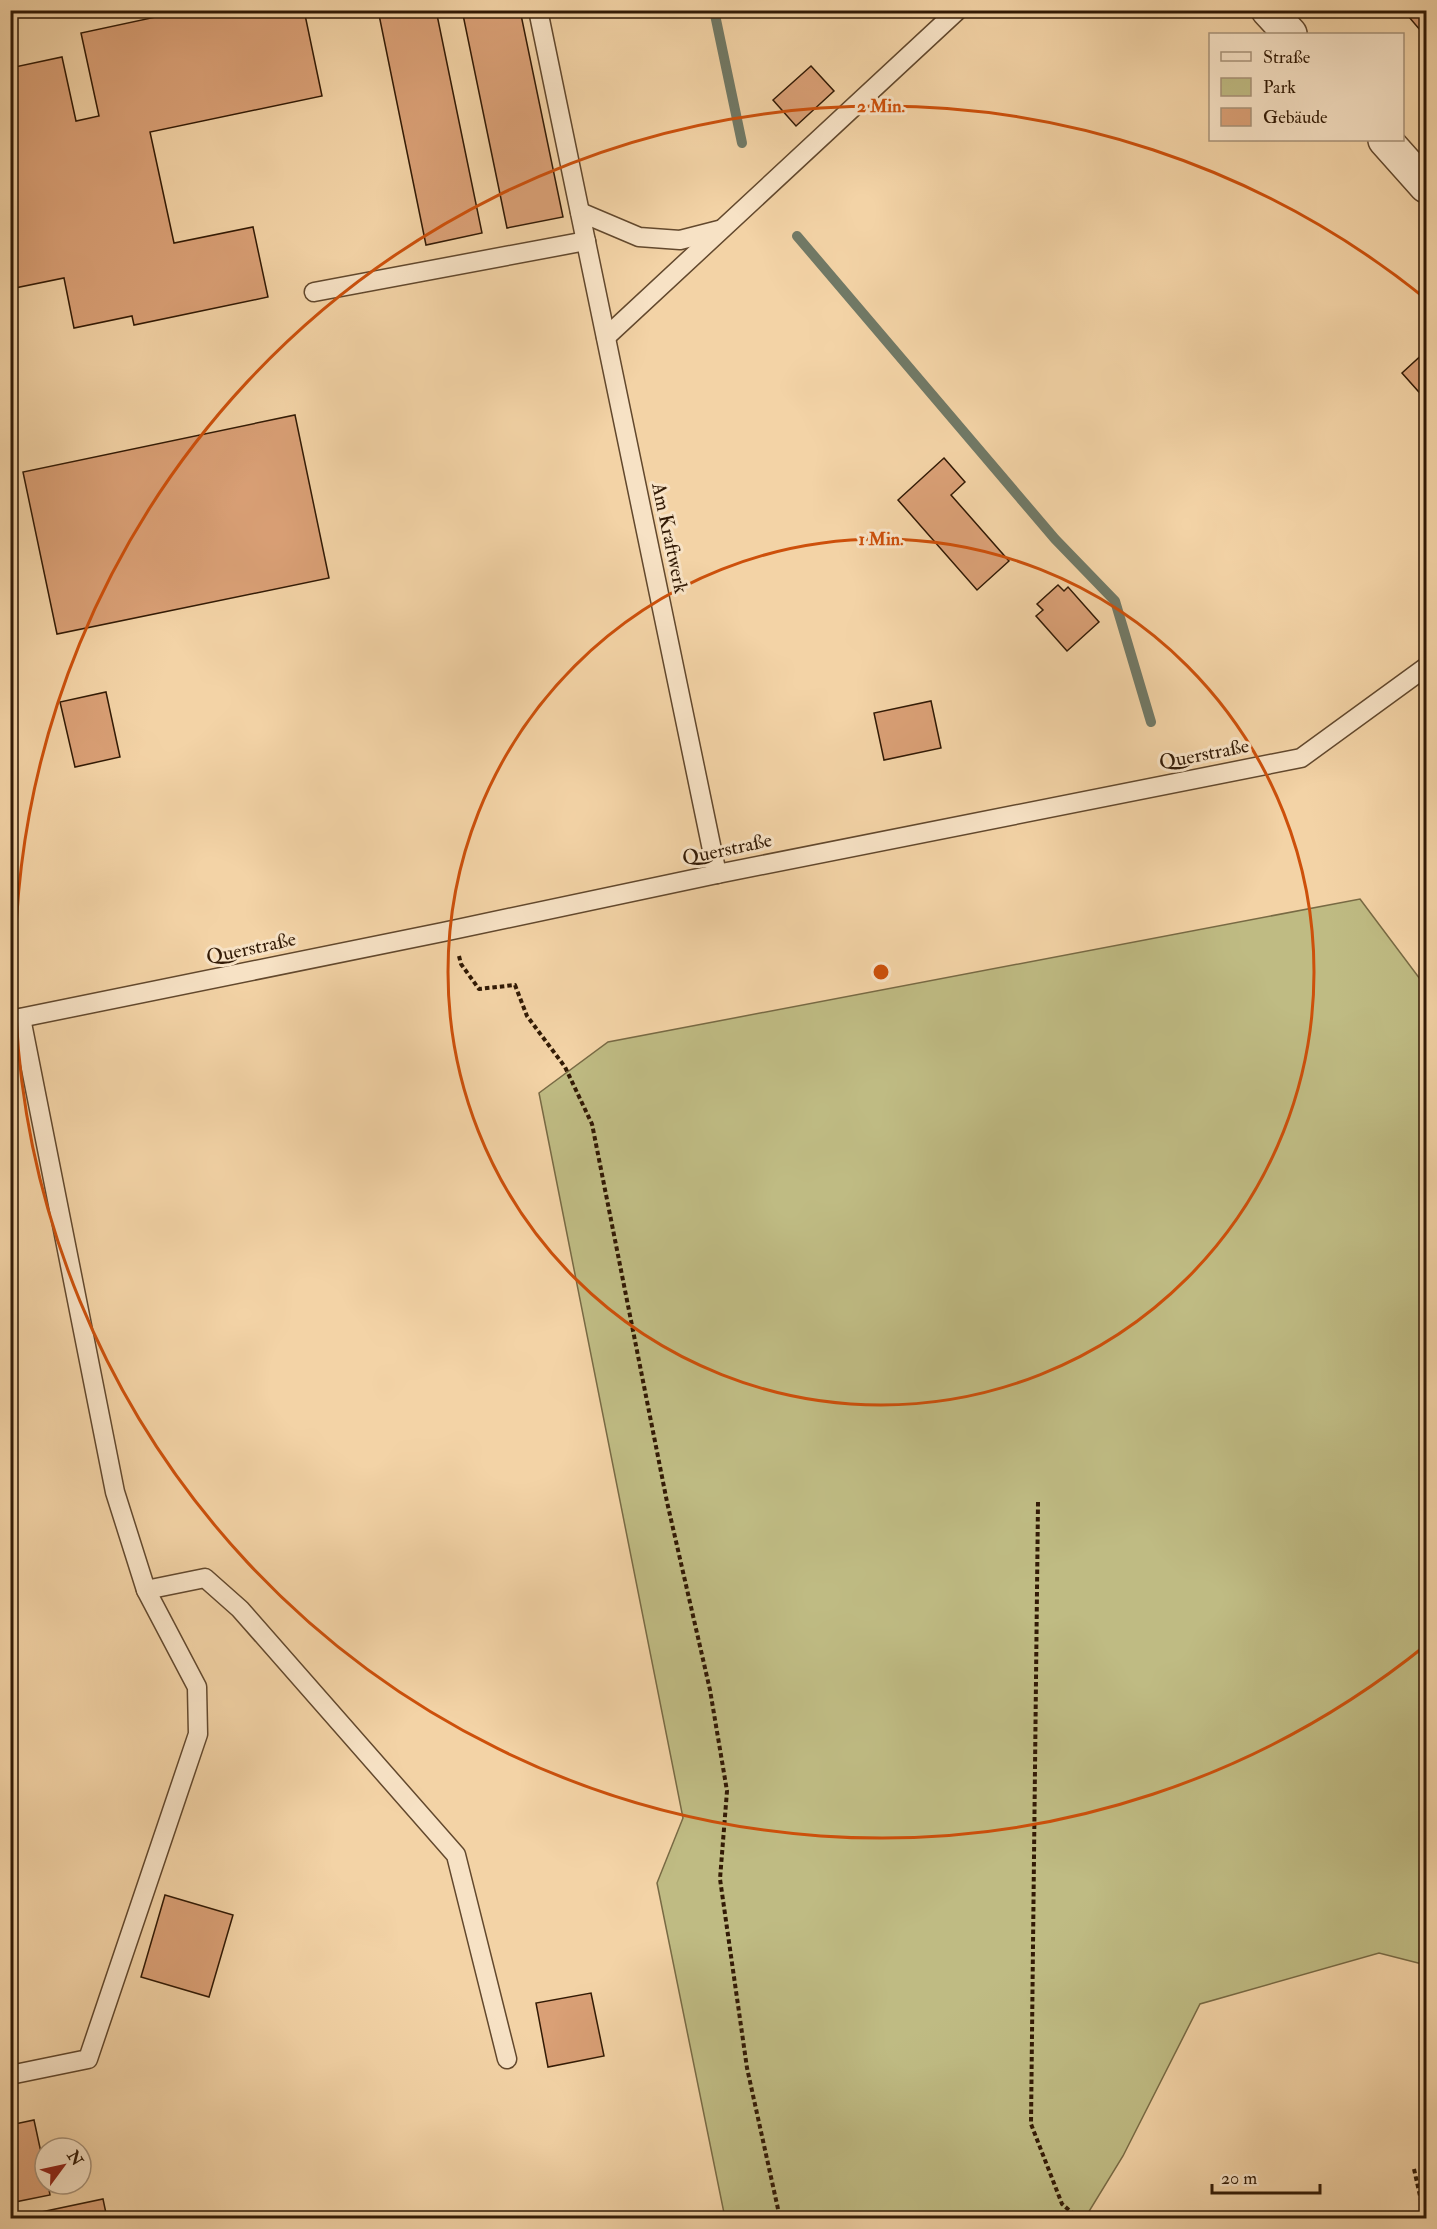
<svg xmlns="http://www.w3.org/2000/svg" width="1437" height="2229" viewBox="0 0 1437 2229" font-family="'IM FELL Double Pica',serif">
  <rect width="100%" height="100%" fill="#f3d3a6"/>
  <filter id="stains"><feTurbulence type="fractalNoise" baseFrequency=".00333" numOctaves="4"/><feColorMatrix values="0 0 0 0 .2 0 0 0 0 .09 0 0 0 0 .02 0 0 0 .5 -.17"/></filter>
  <radialGradient id="worn" r=".72"><stop offset=".6" stop-color="#630" stop-opacity="0"/><stop offset="1" stop-color="#630" stop-opacity=".3"/></radialGradient>
  <path fill="#bfbb83" stroke="#786a44" stroke-width="1.5" d="M1360,899L1426,987V1965L1379,1953L1200,2004L1123,2156L1085,2218H725L657,1883L683,1818L539,1093L608,1042Z"/>
  <g fill="none" stroke-linecap="round" stroke-linejoin="round">
    <g stroke="#717966" stroke-width="10">
      <path d="M714,10L742,143"/>
      <path d="M797,236L1055,539L1115,601L1151,722"/>
    </g>
  </g>
  <g fill="#daa076" stroke="#321a05" stroke-width="1.5">
    <path d="M155,10H304L322,96L150,132L174,243L253,227L268,297L134,325L132,316L74,328L64,278L10,289V68L62,57L76,121L99,116L81,33L156,17Z"/>
    <path d="M378,10H436L482,233L426,245Z"/>
    <path d="M462,10H520L563,217L507,228Z"/>
    <path d="M1403,10H1426V37Z"/>
    <path d="M811,66L834,91L796,126L773,100Z"/>
    <path d="M1426,351V400L1402,373Z"/>
    <path d="M295,415L329,578L57,634L23,472Z"/>
    <path d="M944,458L965,482L951,495L1009,561L977,590L898,500Z"/>
    <path d="M1058,585L1064,591L1068,587L1099,622L1067,651L1036,616L1043,610L1037,604Z"/>
    <path d="M106,692L120,757L75,767L60,702Z"/>
    <path d="M931,701L941,748L884,760L874,713Z"/>
    <path d="M165,1895L233,1915L209,1997L141,1977Z"/>
    <path d="M591,1993L604,2056L548,2067L536,2003Z"/>
    <path d="M34,2120L45,2171V2184H48L50,2195L10,2203V2125Z"/>
    <path d="M103,2199L107,2218H23L22,2216Z"/>
  </g>
  <g fill="none" stroke-linecap="round" stroke-linejoin="round">
    <g stroke="#62482d" stroke-width="21">
      <g id="lane">
        <path d="M538,10L717,874"/>
        <path d="M580,212L639,237L680,240L719,230"/>
        <path d="M314,292L586,241"/>
        <path d="M606,337L958,10"/>
        <path d="M10,1020L443,932L717,874L1301,758L1426,667"/>
        <path d="M146,1590L205,1578L240,1609L456,1855L507,2059"/>
        <path d="M10,2075L88,2059L198,1734L197,1687L146,1590L115,1492L21,1018"/>
      </g>
    </g>
    <g stroke="#62482d" stroke-width="36">
      <g id="street">
        <path d="M1268,10L1290,34"/>
        <path d="M1385,140L1426,186"/>
      </g>
    </g>
    <g stroke="#321a05" stroke-width="4" stroke-dasharray="4.5 3" stroke-linecap="butt">
      <path d="M459,956L461,964L479,989L515,985L527,1016L565,1067L592,1124L667,1502L710,1690L727,1791L720,1879L747,2068L780,2218"/>
      <path d="M1038,1502L1031,2124L1062,2204L1078,2218"/>
      <path d="M1414,2169L1425,2218"/>
    </g>
    <use href="#lane" stroke="#f7e2c5" stroke-width="18"/>
    <use href="#street" stroke="#f7e2c5" stroke-width="33"/>
  </g>
  <g fill="none" stroke="#cd500b" stroke-width="3">
    <circle cx="881" cy="972" r="433"/>
    <path d="M1426 1645A866 866 0 1 1 1426 299"/>
  </g>
  <g text-anchor="middle" dominant-baseline="central" stroke-width="6" stroke-linejoin="round" paint-order="stroke">
    <g font-size="20" fill="#321a05" stroke="#f7e2c5">
      <text transform="translate(670 538) rotate(78)">Am Kraftwerk</text>
      <text transform="translate(1204 754) rotate(-11)">Querstraße</text>
      <text transform="translate(727 849) rotate(-12)">Querstraße</text>
      <text transform="translate(251 948) rotate(-12)">Querstraße</text>
    </g>
  </g>
  <circle cx="881" cy="972" r="9" fill="#cd500b" stroke="#f7e2c5" stroke-width="3"/>
  <g font-size="18" text-anchor="middle" font-weight="bold" fill="#cd500b" stroke="#f7e2c5" stroke-width="6" stroke-linejoin="round" paint-order="stroke">
    <text x="881" y="112">2 Min.</text>
    <text x="881" y="545">1 Min.</text>
  </g>
  <rect width="1437" height="2229" fill="none" stroke="#f3d3a6" stroke-width="36"/>
  <rect x="12" y="12" width="1413" height="2205" fill="none" stroke="#321a05" stroke-width="3"/>
  <rect x="18" y="18" width="1401" height="2193" fill="none" stroke="#321a05" stroke-width="1.5"/>
  <rect x="1209" y="33" width="195" height="108" fill="#f7e2c5" stroke="#a89278" stroke-width="1.5"/>
  <rect x="1221" y="52" width="30" height="9" fill="#f7e2c5" stroke="#a89278" stroke-width="1.5"/>
  <text x="1263" y="63" font-size="18" fill="#321a05">Straße</text>
  <rect x="1221" y="78" width="30" height="18" fill="#bfbb83" stroke="#a89278" stroke-width="1.5"/>
  <text x="1263" y="93" font-size="18" fill="#321a05">Park</text>
  <rect x="1221" y="108" width="30" height="18" fill="#daa076" stroke="#a89278" stroke-width="1.5"/>
  <text x="1263" y="123" font-size="18" fill="#321a05">Gebäude</text>
  <g transform="translate(63 2166) rotate(57)"><circle r="28" fill="#f7e2c5" stroke="#a89278" stroke-width="1.5"/>
  <path d="M0-4.5L10 22L0 15L-10 22Z" fill="#8f2418"/>
  <text y="-9" font-size="16" font-weight="bold" text-anchor="middle" fill="#321a05">N</text>
  </g>
  <path d="M1212 2184v9h108v-9" fill="none" stroke="#321a05" stroke-width="3"/>
  <text x="1221" y="2184" font-size="18" fill="#321a05" stroke="#f7e2c5" stroke-width="4.5" paint-order="stroke">20 m</text>
  <rect width="100%" height="100%" filter="url(#stains)"/>
  <rect width="100%" height="100%" fill="url(#worn)"/>
</svg>
